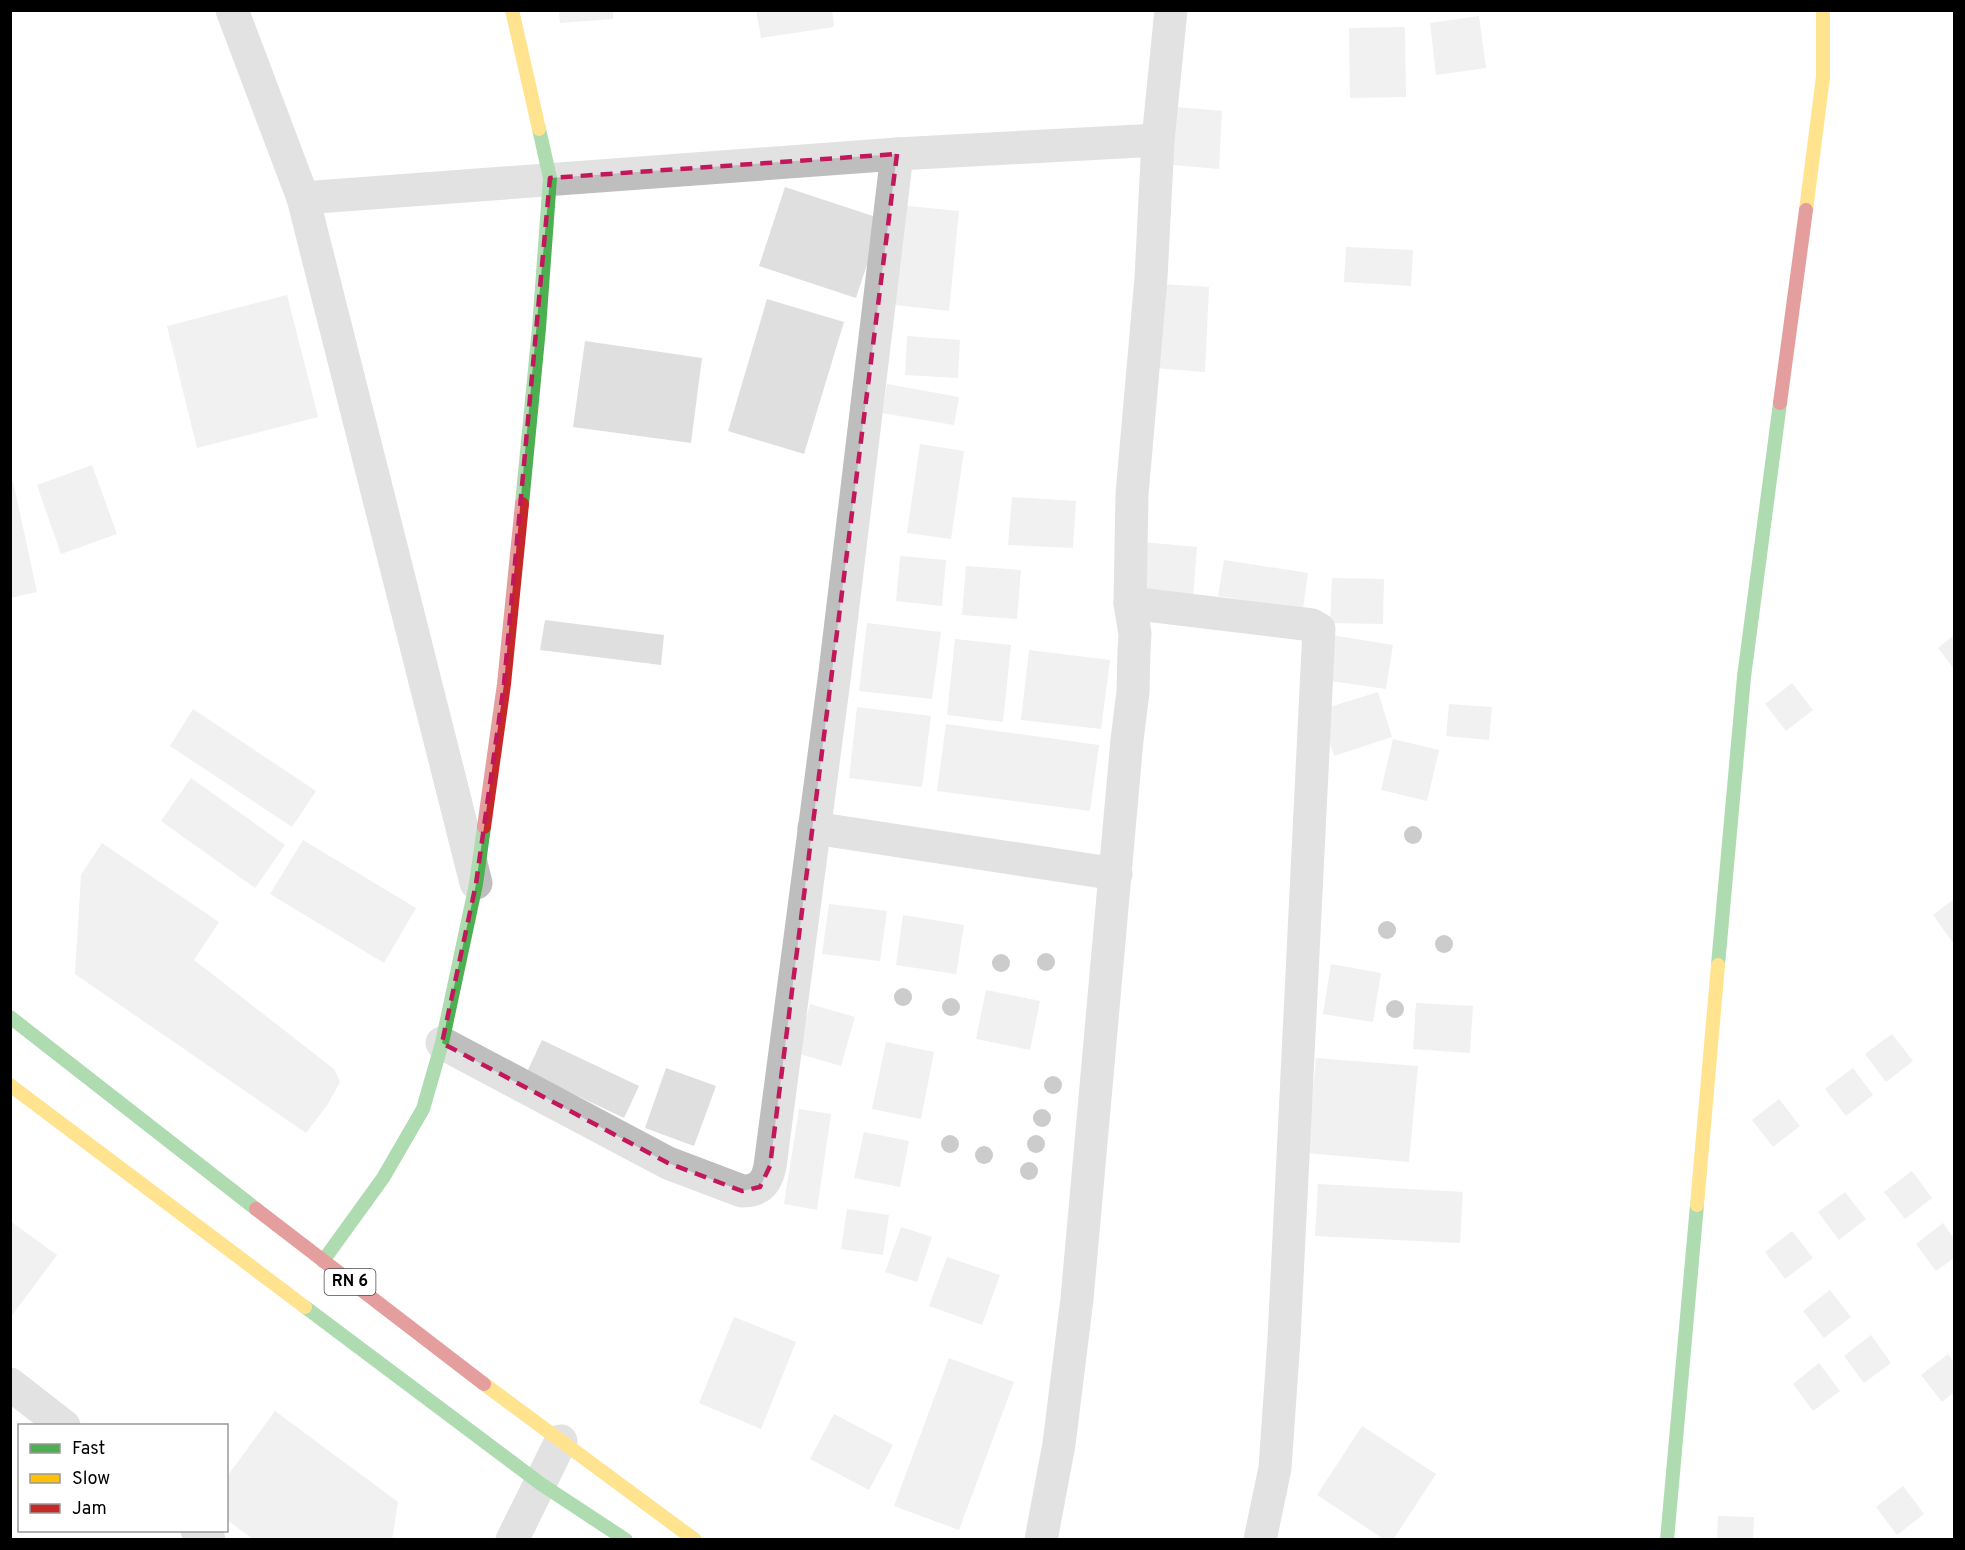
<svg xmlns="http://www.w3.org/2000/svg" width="1965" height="1550" viewBox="0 0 1965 1550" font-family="Overpass,sans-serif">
  <rect width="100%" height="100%" fill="#fff"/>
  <g fill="#dfdfdf">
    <path d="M559,10H613V19L560,23Z"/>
    <path d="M756,10H832L834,27L761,38Z"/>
    <path d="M1479,16L1486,68L1436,75L1430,23Z"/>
    <path d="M1405,27L1406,97L1350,98L1349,28Z"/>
    <path d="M1165,106L1222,111L1219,169L1162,164Z"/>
    <path d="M785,187L882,219L856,298L759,266Z"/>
    <path d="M898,205L959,211L949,311L887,304Z"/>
    <path d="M1346,247L1413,250L1411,286L1344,282Z"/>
    <path d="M1160,284L1209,287L1205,372L1154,368Z"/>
    <path d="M287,295L318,417L197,448L167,326Z"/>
    <path d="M767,299L844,322L804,454L728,431Z"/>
    <path d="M907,336L960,340L958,378L905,375Z"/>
    <path d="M585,341L702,358L691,443L573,427Z"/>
    <path d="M887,384L959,397L954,425L882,413Z"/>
    <path d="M920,444L964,451L951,539L907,533Z"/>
    <path d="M92,465L117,534L61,554L37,485Z"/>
    <path d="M13,481L37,592L10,598V482Z"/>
    <path d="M1012,497L1076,501L1073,548L1008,545Z"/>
    <path d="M1142,542L1197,547L1193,599L1138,594Z"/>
    <path d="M900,556L946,560L942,606L896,601Z"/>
    <path d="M1224,560L1308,573L1303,609L1218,596Z"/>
    <path d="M966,566L1021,570L1017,619L962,615Z"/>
    <path d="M1332,578L1384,579L1383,624L1330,623Z"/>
    <path d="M545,620L664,635L661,665L540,650Z"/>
    <path d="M867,623L941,632L932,699L859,691Z"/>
    <path d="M1331,635L1393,645L1386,689L1324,680Z"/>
    <path d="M1954,635V669L1938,648Z"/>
    <path d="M955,639L1011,645L1003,722L947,715Z"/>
    <path d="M1029,650L1110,660L1101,729L1021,720Z"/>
    <path d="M1792,683L1813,710L1786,731L1765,704Z"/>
    <path d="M1378,692L1392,737L1334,756L1320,710Z"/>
    <path d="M1449,704L1492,707L1489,740L1446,736Z"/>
    <path d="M857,707L931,716L922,787L849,778Z"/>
    <path d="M193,709L316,791L292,827L170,746Z"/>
    <path d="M946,724L1099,745L1090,811L937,791Z"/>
    <path d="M1393,739L1439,750L1427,801L1381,790Z"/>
    <path d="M191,778L285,845L255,888L161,821Z"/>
    <path d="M303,840L416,908L384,963L270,894Z"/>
    <path d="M102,843L219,922L194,960L334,1069L340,1082L328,1104L306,1133L75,974L81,875Z"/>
    <path d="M1954,899V944L1933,915Z"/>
    <path d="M829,904L887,911L880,961L822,954Z"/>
    <path d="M903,915L964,925L956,974L896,965Z"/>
    <path d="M1331,964L1381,973L1373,1022L1323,1014Z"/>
    <path d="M986,990L1040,1001L1030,1050L976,1039Z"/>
    <path d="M1416,1003L1473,1006L1470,1053L1413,1049Z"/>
    <path d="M810,1004L855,1017L841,1066L796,1053Z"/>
    <path d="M1892,1034L1913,1061L1886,1082L1865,1054Z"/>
    <path d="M542,1040L639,1086L624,1118L527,1072Z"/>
    <path d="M886,1042L934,1052L921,1119L872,1109Z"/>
    <path d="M1316,1058L1418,1066L1409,1162L1307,1153Z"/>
    <path d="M666,1068L716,1086L694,1146L645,1128Z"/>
    <path d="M1853,1068L1873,1095L1846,1116L1825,1089Z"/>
    <path d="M1779,1099L1800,1126L1773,1147L1752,1120Z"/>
    <path d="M799,1109L831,1114L817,1210L784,1204Z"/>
    <path d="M864,1132L909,1141L900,1187L854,1178Z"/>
    <path d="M1912,1171L1932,1198L1905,1219L1884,1192Z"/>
    <path d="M1318,1184L1463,1192L1460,1243L1315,1236Z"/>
    <path d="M1845,1192L1866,1219L1839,1240L1818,1212Z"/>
    <path d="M847,1209L889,1215L883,1255L841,1249Z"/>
    <path d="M10,1221L57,1255L10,1318Z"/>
    <path d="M1943,1223L1954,1239V1258L1936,1271L1916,1244Z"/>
    <path d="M901,1227L932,1237L917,1282L885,1272Z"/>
    <path d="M1792,1231L1813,1258L1785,1279L1765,1252Z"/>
    <path d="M947,1257L1000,1275L982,1325L929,1306Z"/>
    <path d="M1830,1290L1851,1317L1824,1338L1803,1311Z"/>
    <path d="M734,1317L796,1342L761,1429L699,1403Z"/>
    <path d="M1871,1335L1891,1363L1864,1383L1844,1356Z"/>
    <path d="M1948,1354L1954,1363V1392L1942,1402L1921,1375Z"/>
    <path d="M949,1358L1014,1382L959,1530L894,1506Z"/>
    <path d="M1819,1363L1840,1391L1813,1411L1793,1384Z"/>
    <path d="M275,1411L398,1502L392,1540H254L226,1519V1478Z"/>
    <path d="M834,1414L893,1445L869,1490L810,1459Z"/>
    <path d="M1362,1426L1436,1474L1393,1540H1385L1317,1495Z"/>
    <path d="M1903,1486L1924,1514L1897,1535L1876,1507Z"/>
    <path d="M1718,1516L1754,1517L1753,1540H1717Z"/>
  </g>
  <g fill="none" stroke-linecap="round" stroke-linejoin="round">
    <g stroke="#bebebe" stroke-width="33">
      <path d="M232,10L303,198L476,883"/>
      <path d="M303,198L897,154L1158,140"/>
      <path d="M1130,603L1312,625L1319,629L1284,1339L1275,1468L1260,1540"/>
      <path d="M814,828L1116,874"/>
      <path d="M442,1043L668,1163L742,1191C760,1191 767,1182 770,1166L835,672L897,154"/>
      <path d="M10,1384L64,1426"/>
      <path d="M197,1530L209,1540"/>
      <path d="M512,1540L561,1441"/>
      <path d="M1041,1540L1059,1444L1077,1299L1127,740L1133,692L1134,651L1135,634L1130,603L1132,494L1151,278L1158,140L1171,10"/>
    </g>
    <g stroke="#4caf50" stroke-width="14">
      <path d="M522,504L539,328L550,178L539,129"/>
      <path d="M1718,965L1744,677L1780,403"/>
      <path d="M10,1017L256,1209"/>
      <path d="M323,1261L383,1178L423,1109L442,1043L476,884L484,827"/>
      <path d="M305,1307L541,1484L626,1540"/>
      <path d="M1667,1540L1697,1205"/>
    </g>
    <g stroke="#ffc107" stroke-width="14">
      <path d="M512,10L539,129"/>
      <path d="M1806,210L1823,77V10"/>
      <path d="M10,1085L305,1307"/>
      <path d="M1697,1205L1718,965"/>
      <path d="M484,1384L695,1540"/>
    </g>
    <g stroke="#c62828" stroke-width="14">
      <path d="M1780,403L1806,210"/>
      <path d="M484,827L504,684L522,504"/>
      <path d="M256,1209L484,1384"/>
    </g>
  </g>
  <g fill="#8f8f8f">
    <circle cx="1413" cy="835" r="9"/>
    <circle cx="1387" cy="930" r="9"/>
    <circle cx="1444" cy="944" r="9"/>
    <circle cx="1046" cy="962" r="9"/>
    <circle cx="1001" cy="963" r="9"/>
    <circle cx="903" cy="997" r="9"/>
    <circle cx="951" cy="1007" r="9"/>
    <circle cx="1395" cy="1009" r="9"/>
    <circle cx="1053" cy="1085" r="9"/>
    <circle cx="1042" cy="1118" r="9"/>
    <circle cx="950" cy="1144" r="9"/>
    <circle cx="1036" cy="1144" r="9"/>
    <circle cx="984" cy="1155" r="9"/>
    <circle cx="1029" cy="1171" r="9"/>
  </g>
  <path d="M0 0H1965V1550H0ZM897,154L770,1166L760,1187L742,1191L668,1163L442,1043L476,884L504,684L550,178Z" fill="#fff" fill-opacity=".55" fill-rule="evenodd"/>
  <path fill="none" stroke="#c2185b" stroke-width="4.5" stroke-dasharray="12 8" stroke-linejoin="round" d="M897,154L770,1166L760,1187L742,1191L668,1163L442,1043L476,884L504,684L550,178Z"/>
  <g text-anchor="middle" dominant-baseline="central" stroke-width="5" stroke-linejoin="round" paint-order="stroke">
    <rect fill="#fff" stroke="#4c4c4c" stroke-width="1.5" x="324.5" y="1269" width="51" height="26" rx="4.5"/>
    <g font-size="16" font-weight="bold" fill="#000">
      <text x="350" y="1282">RN 6</text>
    </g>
  </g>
  <rect width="1965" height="1550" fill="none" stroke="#000000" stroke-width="24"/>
  <rect x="18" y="1424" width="210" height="108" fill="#ffffff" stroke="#999999" stroke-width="1.5"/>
  <rect x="30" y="1444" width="30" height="9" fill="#4caf50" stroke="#999999" stroke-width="1.5"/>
  <text x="72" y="1454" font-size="18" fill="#000000">Fast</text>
  <rect x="30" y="1474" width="30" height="9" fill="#ffc107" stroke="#999999" stroke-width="1.5"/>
  <text x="72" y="1484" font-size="18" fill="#000000">Slow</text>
  <rect x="30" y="1504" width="30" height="9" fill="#c62828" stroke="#999999" stroke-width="1.5"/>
  <text x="72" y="1514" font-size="18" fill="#000000">Jam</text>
</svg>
